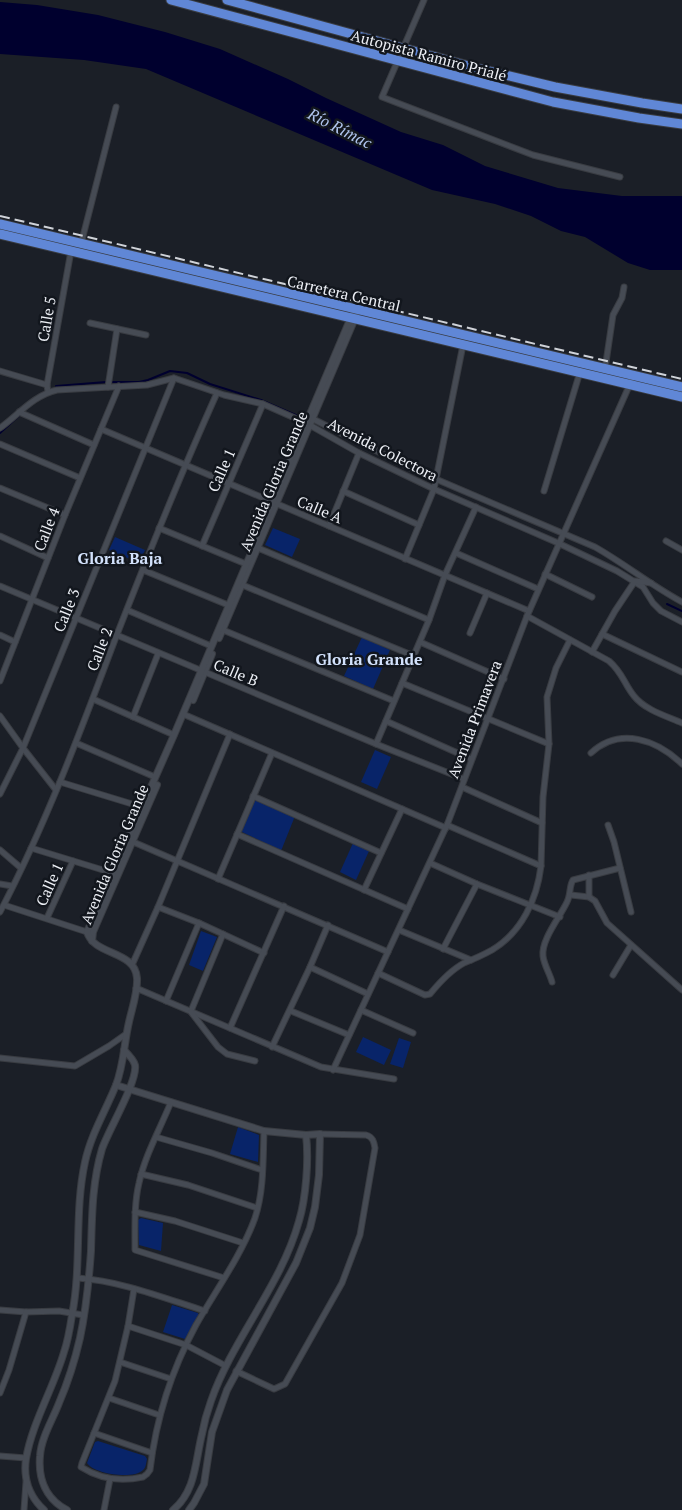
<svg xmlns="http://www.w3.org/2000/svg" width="682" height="1510" viewBox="0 0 682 1510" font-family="'PT Serif',serif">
  <rect width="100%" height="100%" fill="#1b1f27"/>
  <g fill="#082469">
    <path d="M273,528L300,539L292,557L265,545Z"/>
    <path d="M115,537L145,550L139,563L109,550Z"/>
    <path d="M362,637L390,650L373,689L344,676Z"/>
    <path d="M375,750L391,757L377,789L361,782Z"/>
    <path d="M254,798L295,816L281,851L240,831Z"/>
    <path d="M353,843L369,851L356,880L340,872Z"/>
    <path d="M201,931L217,937L203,971L189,965Z"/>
    <path d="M363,1037L391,1050L384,1065L356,1052Z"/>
    <path d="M399,1038L411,1042L403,1068L390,1064Z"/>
    <path d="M238,1127L259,1135L258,1162L230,1154Z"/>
    <path d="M141,1218L163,1223L161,1251L139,1245L138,1220Z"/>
    <path d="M172,1305L198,1313L199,1316L185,1339L163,1332Z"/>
    <path d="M98,1441L145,1456L147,1459C146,1463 146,1468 143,1470C133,1480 94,1474 87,1463L95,1442Z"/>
  </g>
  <path fill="#00002e" d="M0,2L37,5L98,15L165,32L220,49L288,79L326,98L401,132L443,145L485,166L558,188L622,196H682V270H650L628,263L585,237L561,231L531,216L495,204L432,190L146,69L84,60L0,54Z"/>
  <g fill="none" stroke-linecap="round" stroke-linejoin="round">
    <g stroke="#00002e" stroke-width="2">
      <path d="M111,382H139L148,380L170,371L187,373L210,384L261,400L305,419"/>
      <path d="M56,386L106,382"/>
      <path d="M0,433L22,413"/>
      <path d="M667,604L682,611"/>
    </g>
    <g stroke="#393c42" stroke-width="7">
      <g id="minor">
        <path d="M424,0L382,97L533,155L620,177"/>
        <path d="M81,244L116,107"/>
        <path d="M90,323L146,335"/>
        <path d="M605,369L613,315L622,298L624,287"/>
        <path d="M0,371L47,385"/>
        <path d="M108,387L117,329"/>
        <path d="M48,392L47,385L71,251"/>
        <path d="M19,412L94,445"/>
        <path d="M313,419L417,471L595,547C625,564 652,586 682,602"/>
        <path d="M0,428C18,415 34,395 57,390L147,385L174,378L224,395L263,404L306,423L359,453L434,489L558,543L617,571L643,587L653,603L661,611L682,622"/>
        <path d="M101,429L529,611"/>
        <path d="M0,444L80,478"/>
        <path d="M0,488L65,515"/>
        <path d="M343,491L419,525"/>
        <path d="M544,491L580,372"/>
        <path d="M329,526L359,453"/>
        <path d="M159,528L246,564"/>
        <path d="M0,536L48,558"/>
        <path d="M666,541L682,550"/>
        <path d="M202,546L263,404"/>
        <path d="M258,548L429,620"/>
        <path d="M456,553L538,589"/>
        <path d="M405,559L434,489L463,345"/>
        <path d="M143,570L228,605"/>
        <path d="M545,574L592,597"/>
        <path d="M240,584L414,656"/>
        <path d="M0,586L376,744L464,779"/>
        <path d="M127,610L211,646"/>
        <path d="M527,616L609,661C623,673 624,684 634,696C645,710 666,716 682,723"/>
        <path d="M223,630L394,701"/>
        <path d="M470,633L487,593"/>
        <path d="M602,634L682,672"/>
        <path d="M0,635L15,642"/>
        <path d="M420,642L504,679"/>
        <path d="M592,652L615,611L635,581L651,583"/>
        <path d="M0,681L65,515L119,386"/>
        <path d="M402,683L549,744"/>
        <path d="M93,699L174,735"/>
        <path d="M183,714L446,828"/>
        <path d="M0,716L23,748L56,790"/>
        <path d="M133,717L158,654"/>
        <path d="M386,721L471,759"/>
        <path d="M76,743L155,777"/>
        <path d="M376,744L429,620L445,575L476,507"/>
        <path d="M591,753C620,726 657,740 682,764"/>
        <path d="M60,782L142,807"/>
        <path d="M462,787L542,823"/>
        <path d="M0,794L23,748L174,378"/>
        <path d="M253,796L381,853"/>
        <path d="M447,825L541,866"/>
        <path d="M608,825L614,842L631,912"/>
        <path d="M237,834L408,909"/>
        <path d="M131,841L388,952"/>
        <path d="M31,848L116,874"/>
        <path d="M0,850L21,868"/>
        <path d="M430,863L477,884L560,917"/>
        <path d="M218,879L272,753"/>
        <path d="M0,884L12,886"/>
        <path d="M364,890L402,809"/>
        <path d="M571,895L589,897L595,901L607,923L682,990"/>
        <path d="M589,897V875"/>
        <path d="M4,905L87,932"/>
        <path d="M158,907L199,923L264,953"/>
        <path d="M0,912C46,824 81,730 116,637C148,555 181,473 217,393"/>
        <path d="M47,918L73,861"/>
        <path d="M399,930L471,960"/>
        <path d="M443,949L477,884"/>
        <path d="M132,965L158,907L230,734"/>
        <path d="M310,967L368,994"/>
        <path d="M378,973L425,995L430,994C439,983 451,970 464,963C474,959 483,955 492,950C522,932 537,899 541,866L543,797L549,744L547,697L556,668L570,640"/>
        <path d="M613,975L631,945"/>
        <path d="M552,982C550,974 544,965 543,956C541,940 560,917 567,902C571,894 569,886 573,880L620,868"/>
        <path d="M136,988L321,1067L394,1079"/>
        <path d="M166,1001L199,923"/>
        <path d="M361,1010L413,1033"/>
        <path d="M191,1011L223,934"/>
        <path d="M291,1011L349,1035"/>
        <path d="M191,1012L218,1047L227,1054L255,1061"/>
        <path d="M230,1028L284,906"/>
        <path d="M272,1047L310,967L328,925"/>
        <path d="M0,1058L75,1066L109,1046L126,1034"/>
        <path d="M333,1070L447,825L527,616L630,384L633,375"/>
        <path d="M171,1102C160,1129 145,1155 139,1183C134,1204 135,1227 135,1250L224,1278"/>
        <path d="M156,1137L212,1153L262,1170"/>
        <path d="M141,1174L188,1185L257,1208"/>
        <path d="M135,1212L175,1221L243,1243"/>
        <path d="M78,1278C121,1281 164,1298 205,1311"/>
        <path d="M134,1289L128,1326L115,1381L82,1463L81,1467C100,1479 121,1482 143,1477L147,1474L150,1470C156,1419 171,1371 196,1325C216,1290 241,1256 255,1218C264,1191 263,1159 264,1131"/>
        <path d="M0,1310L26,1312"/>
        <path d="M128,1326L186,1345L226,1366"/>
        <path d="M120,1362L171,1379"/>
        <path d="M236,1371L274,1389L285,1384L342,1283L360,1235L375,1148C374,1142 373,1137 366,1135L320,1134"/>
        <path d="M0,1393L9,1370L26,1312L59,1311L83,1315"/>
        <path d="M109,1398L159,1415"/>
        <path d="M94,1433L152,1453"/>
        <path d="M0,1456L26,1458"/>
        <path d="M24,1510L26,1482"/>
        <path d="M104,1510L110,1479"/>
      </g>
    </g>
    <g stroke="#393c42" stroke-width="8">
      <g id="tertiary">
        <path d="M219,638L356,316"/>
        <path d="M193,700L212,654"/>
        <path d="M92,941L93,932L157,785"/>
        <path d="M116,1085L264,1131L306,1135L320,1134L319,1175L315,1207L310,1228L296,1263L227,1390L212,1432L204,1484L194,1503L189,1510"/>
        <path d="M44,1510C30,1497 23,1479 26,1459C32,1423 54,1387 64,1352C68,1341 70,1328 72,1315C82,1265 74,1212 85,1162C91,1134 106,1110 116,1085C124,1064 124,1043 129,1022C132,1008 138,992 137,978C135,950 94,956 87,932L174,735L352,315"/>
        <path d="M67,1510C46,1499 38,1479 40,1456C41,1438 53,1419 59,1403C68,1382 75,1360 80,1338C86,1310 89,1280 91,1251C92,1216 92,1183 102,1149C108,1131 138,1081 135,1065C134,1060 128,1054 124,1050"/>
        <path d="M173,1510C196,1491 195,1462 202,1434C204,1423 207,1412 211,1401C233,1338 281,1286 299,1221C306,1198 309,1159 306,1135"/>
      </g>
    </g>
    <g stroke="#393c42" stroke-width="11">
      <g id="trunk">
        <path d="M171,0L553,102L639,118L682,124"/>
        <path d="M227,0L476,68L555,87L642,103L682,109"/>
        <path d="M0,224L682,387"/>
        <path d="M0,234L682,397"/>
      </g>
    </g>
    <use href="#minor" stroke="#464b54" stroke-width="5"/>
    <use href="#tertiary" stroke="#464b54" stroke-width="6"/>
    <use href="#trunk" stroke="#6087d6" stroke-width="9"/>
    <path stroke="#cfd2d8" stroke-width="2" stroke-dasharray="10 5" stroke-linecap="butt" d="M0,216L682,379"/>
  </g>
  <g text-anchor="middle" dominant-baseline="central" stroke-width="5" stroke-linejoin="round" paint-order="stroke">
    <g font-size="15" fill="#eceff5" stroke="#12161d">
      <text transform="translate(429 55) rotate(15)">Autopista Ramiro Prialé</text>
      <text transform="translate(344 293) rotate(13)">Carretera Central</text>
      <text transform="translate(46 319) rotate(-80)">Calle 5</text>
      <text transform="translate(383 449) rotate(27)">Avenida Colectora</text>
      <text transform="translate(221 470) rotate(-66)">Calle 1</text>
      <text transform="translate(273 481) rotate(-67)">Avenida Gloria Grande</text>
      <text transform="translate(320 509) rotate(23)">Calle A</text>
      <text transform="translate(46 529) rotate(-69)">Calle 4</text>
      <text transform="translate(66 610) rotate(-68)">Calle 3</text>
      <text transform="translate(99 649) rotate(-69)">Calle 2</text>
      <text transform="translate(236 672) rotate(23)">Calle B</text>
      <text transform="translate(474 719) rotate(-69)">Avenida Primavera</text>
      <text transform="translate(114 854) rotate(-67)">Avenida Gloria Grande</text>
      <text transform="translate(49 884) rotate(-66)">Calle 1</text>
    </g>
    <g font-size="16" font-style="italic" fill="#b0c5ee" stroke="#12161d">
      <text transform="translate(340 128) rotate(27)">Río Rímac</text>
    </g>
    <g font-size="16" font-weight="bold" fill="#d3e2fc" stroke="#12161d">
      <text x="120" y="558">Gloria Baja</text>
      <text x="369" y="659">Gloria Grande</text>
    </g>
  </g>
</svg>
